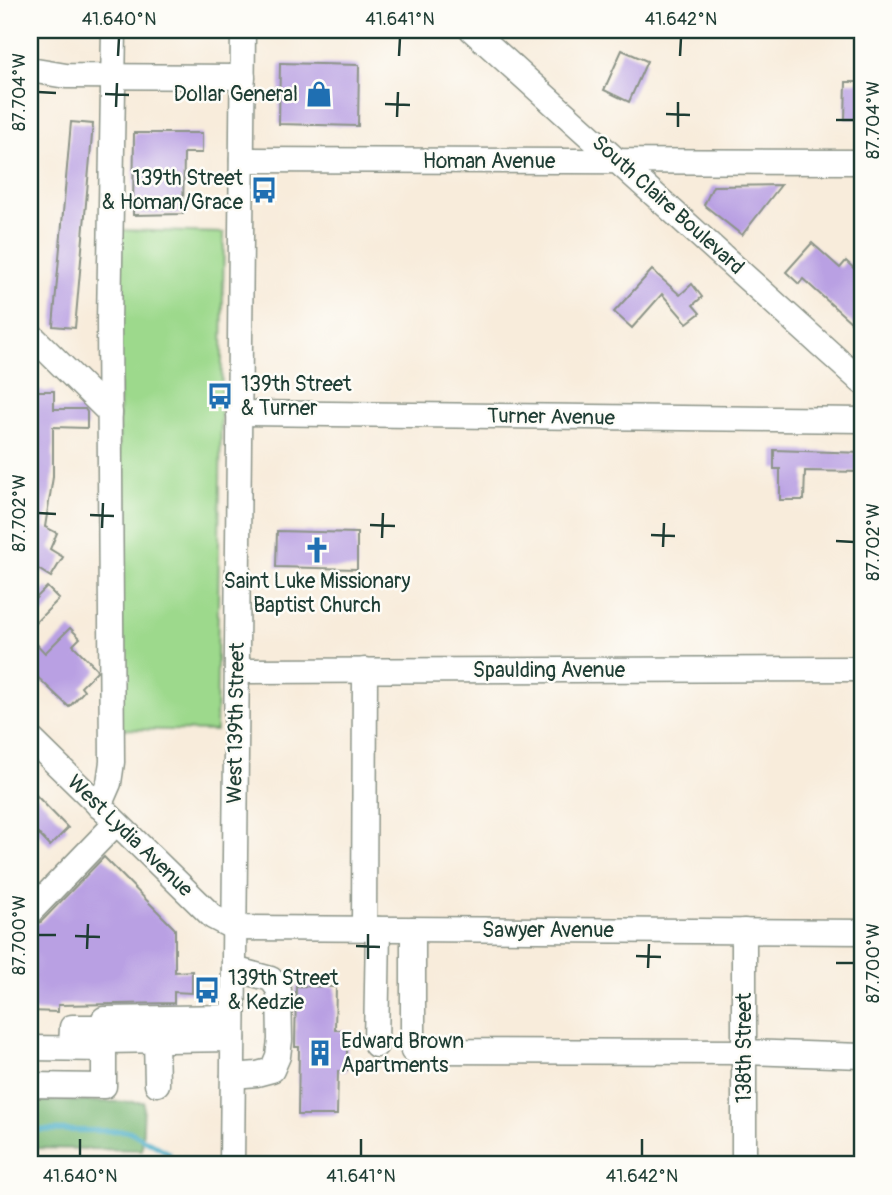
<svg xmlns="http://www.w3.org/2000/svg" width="892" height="1195" viewBox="0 0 892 1195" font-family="Pangolin,sans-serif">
  <rect width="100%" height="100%" fill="#fdfcf7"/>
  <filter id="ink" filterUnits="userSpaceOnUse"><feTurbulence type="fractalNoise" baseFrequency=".0143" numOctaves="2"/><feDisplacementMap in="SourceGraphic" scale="14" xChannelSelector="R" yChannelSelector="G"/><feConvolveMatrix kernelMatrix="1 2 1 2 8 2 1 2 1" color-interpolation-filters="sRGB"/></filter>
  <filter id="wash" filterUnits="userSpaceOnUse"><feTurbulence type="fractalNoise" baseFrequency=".00686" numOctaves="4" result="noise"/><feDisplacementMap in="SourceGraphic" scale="28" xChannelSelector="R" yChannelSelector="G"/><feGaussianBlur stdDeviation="1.57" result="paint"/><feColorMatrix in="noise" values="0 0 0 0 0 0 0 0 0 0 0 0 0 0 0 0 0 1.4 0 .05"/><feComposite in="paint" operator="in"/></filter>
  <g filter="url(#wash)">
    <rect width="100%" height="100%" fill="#f8ecdb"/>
    <path fill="#9dd98c" stroke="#5e8b60" stroke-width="2" d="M119,230L224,233L216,731L119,729Z"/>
    <path fill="#7eb978" stroke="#4e7b56" stroke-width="2" d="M30,1101L144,1102L142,1150L30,1148Z"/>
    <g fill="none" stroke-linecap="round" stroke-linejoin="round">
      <path stroke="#49adc8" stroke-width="5" d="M30,1130L129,1131L169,1153"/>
    </g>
    <g id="blocks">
      <g fill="#b9a0e3">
        <path d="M622,50L647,61L629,102L604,90Z"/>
        <path d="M280,63L359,65L358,126L279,124Z"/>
        <path d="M846,82H862V119H845Z"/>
        <path d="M71,122L93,124L75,328L53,326Z"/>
        <path d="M134,133H202V153H184L183,214L133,215Z"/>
        <path d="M781,185L742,235L704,205L713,186Z"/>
        <path d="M812,243L840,268L846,261L862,276V332L803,279L799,284L786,272Z"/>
        <path d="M652,270L680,295L692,284L702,297L693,305L700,313L687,323L662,294L632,328L614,312Z"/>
        <path d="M32,391H54V409H85L87,412V428L53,427V477L45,527L57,533L50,549L63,557L51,577L30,564V483L33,466H30Z"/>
        <path d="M774,450L862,453V472L805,471L804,500H780V469H774Z"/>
        <path d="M277,531L357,533V569L276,567Z"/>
        <path d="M47,587L59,599L30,628V604Z"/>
        <path d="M70,628L80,638L73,645L96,668L97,671L81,687L84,691L69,707L30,670V637L45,653Z"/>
        <path d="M30,789L68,828L50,846L30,825Z"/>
        <path d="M104,857L175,929V972L192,971V993L174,992V1003L58,1005V1012L30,1011V926L41,922Z"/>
        <path d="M296,986L336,987L335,1030H347V1071H338L337,1115H298L299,1047H295Z"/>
      </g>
    </g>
  </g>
  <g filter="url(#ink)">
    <use href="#blocks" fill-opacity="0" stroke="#8c9488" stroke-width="2"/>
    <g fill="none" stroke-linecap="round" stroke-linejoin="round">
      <g stroke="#8c9488" stroke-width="27">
        <g id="minor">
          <path d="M472,30L862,382"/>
          <path d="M30,70L66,76L243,77"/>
          <path d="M242,160L862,162"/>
          <path d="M30,334L110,413"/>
          <path d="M239,413L862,420"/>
          <path d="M237,671L862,669"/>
          <path d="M30,738L213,917L234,928L862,932"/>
          <path d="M99,806L109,783L112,762L109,322L114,30"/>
          <path d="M30,912L116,823"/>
          <path d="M364,928L365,670"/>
          <path d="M413,929V1051L744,1052L862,1056"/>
          <path d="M156,1040L157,1084"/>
          <path d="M104,1041L233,1039"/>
          <path d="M376,1045L378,929"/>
          <path d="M30,1048L104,1049"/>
          <path d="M71,1048L72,1027H104"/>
          <path d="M233,1076L257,1074L272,1070L278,1056L280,1040L279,990L271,979L234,969"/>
          <path d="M30,1085L104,1086V1019L233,1017"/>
          <path d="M232,1165L243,30"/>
          <path d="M744,1165V931"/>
        </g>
      </g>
      <use href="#minor" stroke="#fff" stroke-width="24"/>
    </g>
  </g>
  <path fill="none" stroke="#1f3d34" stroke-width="2.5" d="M118,56L119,38M399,56L400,38M680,56L681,38M38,92L56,93M105,94L129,95M385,104L410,105M116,107L117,83M666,114L690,115M397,117L398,92M836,120H854M678,127V102M38,513L56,514M90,515L114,516M370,525L395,526M102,528L103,503M651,535L675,536M382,538L383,513M836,541L854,542M663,547L664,523M38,935H56M75,936L100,937M356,946L380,947M87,949L88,924M636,956L661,957M368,959V934M836,963H854M648,968L649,944M80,1156V1139M361,1156V1139M642,1156V1139"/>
  <defs>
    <g id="shop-bare" transform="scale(2.1)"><path d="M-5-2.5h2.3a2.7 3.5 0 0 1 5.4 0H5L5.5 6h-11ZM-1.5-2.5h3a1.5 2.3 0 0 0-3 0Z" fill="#1f6fb2" stroke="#fdfcf7" stroke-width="2.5" paint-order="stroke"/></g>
    <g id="bus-bare" transform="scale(2.1)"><path d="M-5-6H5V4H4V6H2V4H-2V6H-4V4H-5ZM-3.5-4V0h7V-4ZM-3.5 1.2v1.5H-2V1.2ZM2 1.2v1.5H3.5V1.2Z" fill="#1f6fb2" stroke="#fdfcf7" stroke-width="2.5" paint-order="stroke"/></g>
    <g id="church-bare" transform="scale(2.1)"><path d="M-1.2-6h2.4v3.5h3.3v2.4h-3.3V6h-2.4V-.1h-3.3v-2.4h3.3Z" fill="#1f6fb2" stroke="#fdfcf7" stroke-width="2.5" paint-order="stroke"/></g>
    <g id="building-bare" transform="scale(2.1)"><path d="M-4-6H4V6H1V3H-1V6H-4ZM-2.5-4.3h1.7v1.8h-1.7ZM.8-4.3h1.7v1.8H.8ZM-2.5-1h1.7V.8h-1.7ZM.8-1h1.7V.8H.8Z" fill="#1f6fb2" stroke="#fdfcf7" stroke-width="2.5" paint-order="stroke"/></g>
  </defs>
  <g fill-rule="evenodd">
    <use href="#shop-bare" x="319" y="94"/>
    <use href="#bus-bare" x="264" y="190"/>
    <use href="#bus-bare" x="220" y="396"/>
    <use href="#church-bare" x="317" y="550"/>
    <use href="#bus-bare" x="207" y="990"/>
    <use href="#building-bare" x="320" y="1053"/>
  </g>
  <g text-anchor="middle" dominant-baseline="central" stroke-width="5" stroke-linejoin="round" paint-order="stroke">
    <g font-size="21" fill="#1f3d34" stroke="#fdfcf7" text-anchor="start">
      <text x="298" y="94" text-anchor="end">Dollar General</text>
      <text x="243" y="178" text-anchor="end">139th Street<tspan x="243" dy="24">&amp; Homan/Grace</tspan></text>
      <text x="241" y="384">139th Street<tspan x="241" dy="24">&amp; Turner</tspan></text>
      <text x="317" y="581" text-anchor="middle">Saint Luke Missionary<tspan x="317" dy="24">Baptist Church</tspan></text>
      <text x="228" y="978">139th Street<tspan x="228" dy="24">&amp; Kedzie</tspan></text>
      <text x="341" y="1041">Edward Brown<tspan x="341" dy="24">Apartments</tspan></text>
    </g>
    <g font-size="21" fill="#1f3d34" stroke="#fdfcf7">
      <text x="489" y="161">Homan Avenue</text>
      <text transform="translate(668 205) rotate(42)">South Claire Boulevard</text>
      <text transform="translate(551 417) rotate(1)">Turner Avenue</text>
      <text x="549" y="670">Spaulding Avenue</text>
      <text transform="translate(236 723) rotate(-89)">West 139th Street</text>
      <text transform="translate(130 836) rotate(44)">West Lydia Avenue</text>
      <text x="548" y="930">Sawyer Avenue</text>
      <text transform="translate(744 1048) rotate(-90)">138th Street</text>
    </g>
  </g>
  <rect width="892" height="1195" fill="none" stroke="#fdfcf7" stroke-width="77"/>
  <rect x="38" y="38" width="816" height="1118" fill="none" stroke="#1f3d34" stroke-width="2.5"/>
  <g font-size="18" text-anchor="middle" fill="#1f3d34">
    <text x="119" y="25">41.640°N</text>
    <text x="400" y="25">41.641°N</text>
    <text x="681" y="25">41.642°N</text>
    <text transform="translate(19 92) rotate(-90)" y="6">87.704°W</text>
    <text transform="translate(873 120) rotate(-90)" y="6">87.704°W</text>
    <text transform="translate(19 513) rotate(-90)" y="6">87.702°W</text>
    <text transform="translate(873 542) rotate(-90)" y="6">87.702°W</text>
    <text transform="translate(19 935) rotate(-90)" y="6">87.700°W</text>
    <text transform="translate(873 963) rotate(-90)" y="6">87.700°W</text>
    <text x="80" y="1182">41.640°N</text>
    <text x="361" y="1182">41.641°N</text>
    <text x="642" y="1182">41.642°N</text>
  </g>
</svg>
